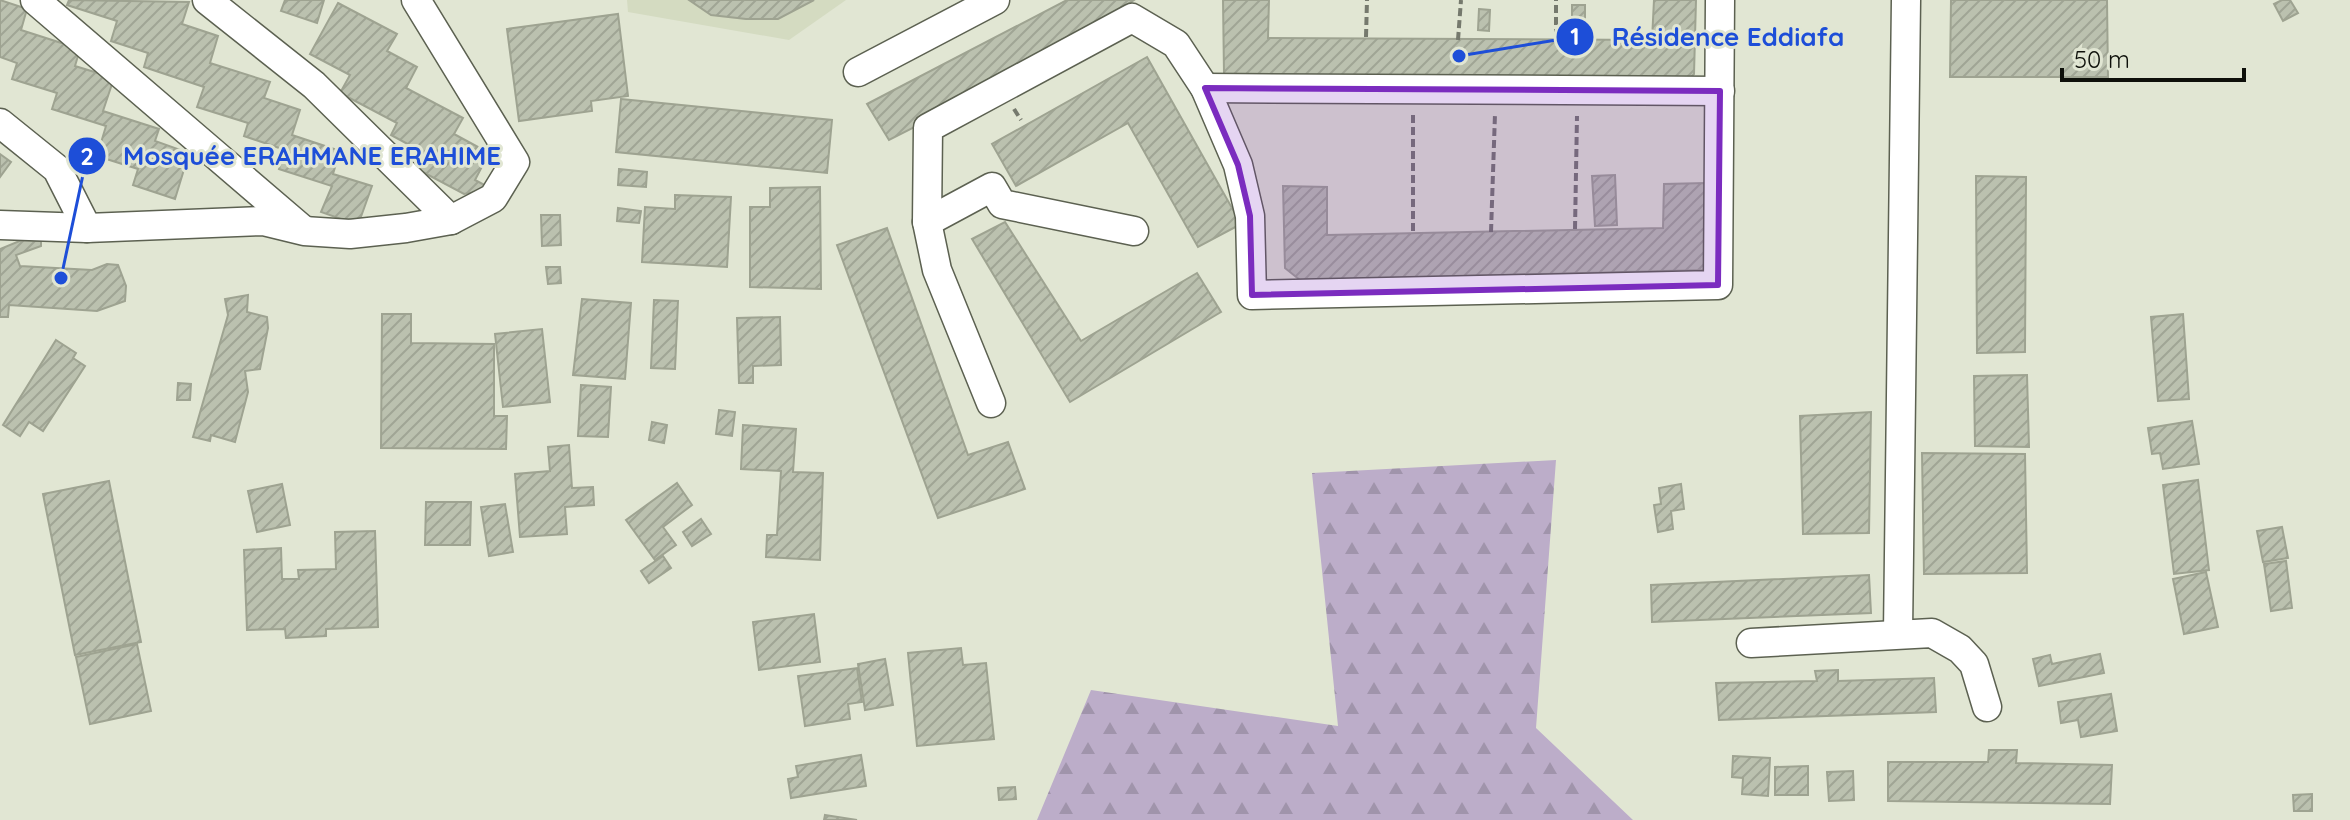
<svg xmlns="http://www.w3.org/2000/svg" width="2350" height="820" viewBox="0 0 2350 820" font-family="Quicksand,sans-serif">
  <defs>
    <pattern id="forest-firs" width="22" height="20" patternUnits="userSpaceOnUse" patternTransform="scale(2)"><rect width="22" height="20" fill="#bcadc9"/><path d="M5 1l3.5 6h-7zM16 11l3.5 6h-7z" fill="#a094ab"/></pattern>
    <pattern id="building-hatch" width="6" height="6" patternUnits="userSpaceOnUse" patternTransform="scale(2)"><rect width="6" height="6" fill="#bbc1af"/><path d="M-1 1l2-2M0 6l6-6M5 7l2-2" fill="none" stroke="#a0a595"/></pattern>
  </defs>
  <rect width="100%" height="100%" fill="#e1e6d3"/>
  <path fill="#d4dbc1" d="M627,0H846L789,40L628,12Z"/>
  <path fill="url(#forest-firs)" d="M1556,460L1536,728L1633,820H1037L1091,690L1338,726L1312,473Z"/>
  <g fill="url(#building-hatch)" stroke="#9ea391" stroke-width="2">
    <path d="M0,0L27,9L21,30L80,49L75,66L114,78L103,111L159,129L155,141L189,153L175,199L133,185L138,169L97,156L106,126L52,109L57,93L12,79L17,63L0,57Z"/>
    <path d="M69,0L189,2L182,24L218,36L210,63L270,82L264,98L300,110L292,135L340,151L333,174L372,186L358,225L321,212L332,186L279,169L285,150L244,136L248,123L197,107L204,87L144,67L148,53L111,41L117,21L67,5Z"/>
    <path d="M285,0H324L317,23L281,11Z"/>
    <path d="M689,0H814L778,19H746L711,15Z"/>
    <path d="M1067,0H1134L1037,65L889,140L867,104Z"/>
    <path d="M1223,0H1269L1268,38L1652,40L1654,0H1696L1694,74L1687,81L1234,80L1224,73Z"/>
    <path d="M1951,0H2107L2108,77H1950Z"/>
    <path d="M2282,0H2290L2298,13L2283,21L2274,4Z"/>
    <path d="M338,3L397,34L387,51L417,67L406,88L463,118L454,134L489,153L475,180L492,189L464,194L419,170L428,155L391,135L397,123L340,93L350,75L310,54Z"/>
    <path d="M1572,5H1585V33L1572,34Z"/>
    <path d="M1479,9L1490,10L1489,31L1478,30Z"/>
    <path d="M618,14L628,96L591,101L592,111L519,121L507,29Z"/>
    <path d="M1147,57L1241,224L1198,247L1128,123L1016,186L992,144Z"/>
    <path d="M621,99L832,120L827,173L616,152Z"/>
    <path d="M0,154L11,162L0,177Z"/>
    <path d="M619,169L647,172L646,187L618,185Z"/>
    <path d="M1615,175L1617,225L1595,226L1592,176Z"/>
    <path d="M1976,176L2026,177L2025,352L1977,353Z"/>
    <path d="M1706,183L1704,270L1300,280L1285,268L1283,186L1327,187V235L1663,228L1664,184Z"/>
    <path d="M820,187L821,289L750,287V207H770V188Z"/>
    <path d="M675,195L731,197L727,267L642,262L645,207L675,209Z"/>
    <path d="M618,208L641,211L639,223L617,221Z"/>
    <path d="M541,215H560L561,245L542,246Z"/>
    <path d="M1005,222L1081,341L1197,273L1221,312L1070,402L972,239Z"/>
    <path d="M887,228L968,455L1008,442L1025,489L938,518L837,245Z"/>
    <path d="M22,240L41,241V246L16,255L20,266L92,270L107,264L118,265L126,286L125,301L97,311L9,305L8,317H0V249Z"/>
    <path d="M546,267H560L561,283L548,284Z"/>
    <path d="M248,295L247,312L267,317L268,328L260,369L245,371L248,392L235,442L211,435L210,441L193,437L228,315L225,299Z"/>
    <path d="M582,299L631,303L625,379L573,375Z"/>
    <path d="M654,300L678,301L675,369L651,368Z"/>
    <path d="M382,314H411V343L494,344V416H507L506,449L381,448Z"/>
    <path d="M2183,314L2189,399L2158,401L2151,317Z"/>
    <path d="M780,317L781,365L753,366V383H739L737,318Z"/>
    <path d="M542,329L550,402L503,407L495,334Z"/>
    <path d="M56,340L76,353L73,358L85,366L43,431L29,422L20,436L3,425Z"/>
    <path d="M2027,375L2029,447L1975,446L1974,376Z"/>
    <path d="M178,383L191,384L190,400H177Z"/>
    <path d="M581,385L611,387L608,437L578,436Z"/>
    <path d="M719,410L735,412L732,436L716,434Z"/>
    <path d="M1871,412L1869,533L1803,534L1800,416Z"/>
    <path d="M2192,421L2199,464L2163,469L2160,453L2152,454L2148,428Z"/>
    <path d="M652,422L667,425L664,443L649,440Z"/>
    <path d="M743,425L796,429L793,472L823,473L820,560L766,557L767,535H777L781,471L741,469Z"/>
    <path d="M569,445L572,488L593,487L594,505L565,507L567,534L520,537L515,474L550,471L548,447Z"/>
    <path d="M1922,453L2025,454L2027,573L1924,574Z"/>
    <path d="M2198,480L2209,570L2174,574L2163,485Z"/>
    <path d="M109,481L141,642L75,655L43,494Z"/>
    <path d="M677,483L692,505L663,527L676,545L655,560L626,520Z"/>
    <path d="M282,484L290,525L257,532L248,491Z"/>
    <path d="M1681,484L1684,509L1671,511L1673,529L1658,532L1654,505L1661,504L1659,488Z"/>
    <path d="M426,502H471L470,545H425Z"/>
    <path d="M505,504L513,552L489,556L481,507Z"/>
    <path d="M701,519L711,534L692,546L683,532Z"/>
    <path d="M2282,527L2288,558L2263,562L2257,531Z"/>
    <path d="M375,531L378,627L326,629V636L286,638L285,629L247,630L244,550L281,548L282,579H299L298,570L336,569L335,532Z"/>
    <path d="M663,556L671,568L649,583L641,571Z"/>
    <path d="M2286,561L2292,608L2271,611L2264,564Z"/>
    <path d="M2206,572L2218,627L2184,634L2173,579Z"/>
    <path d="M1869,575L1871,613L1652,622L1651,585Z"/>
    <path d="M814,614L820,662L759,670L753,622Z"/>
    <path d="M137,644L151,711L90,724L76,657Z"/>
    <path d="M961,648L963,665L986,663L994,739L917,746L908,653Z"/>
    <path d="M2100,654L2104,673L2039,686L2033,659L2050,655L2052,664Z"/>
    <path d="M885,659L893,705L865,710L858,664Z"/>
    <path d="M857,668L862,702L848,704L850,719L805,726L798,676Z"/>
    <path d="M1838,670V681L1934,678L1936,712L1719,720L1716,683L1817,681L1815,671Z"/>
    <path d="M2111,694L2117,731L2081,737L2078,720L2061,723L2058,702Z"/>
    <path d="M1989,750H2017L2016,763L2112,765L2110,804L1888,801V762H1988Z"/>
    <path d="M861,755L866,786L791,798L788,779L798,777L796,766Z"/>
    <path d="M1733,756L1770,758L1768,796L1742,794L1743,778L1732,777Z"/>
    <path d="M1808,766V795H1775V767Z"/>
    <path d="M1853,771L1854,800L1829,801L1827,772Z"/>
    <path d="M1015,787L1016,799L999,800L998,788Z"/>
    <path d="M2312,794V811H2294L2293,795Z"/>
    <path d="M825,815L857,820H824Z"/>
  </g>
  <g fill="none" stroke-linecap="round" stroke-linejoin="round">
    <g stroke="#5c6151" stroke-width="31">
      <g id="street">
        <path d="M35,0L302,229"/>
        <path d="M207,0L314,85L451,220"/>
        <path d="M858,72L995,0"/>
        <path d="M1205,88L1720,91"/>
        <path d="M0,123L57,169L87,228"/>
        <path d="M927,222L992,187L1002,204L1134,231"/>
        <path d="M0,225L87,228L263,221L304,231L350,234L406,228L451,220L493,198L515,162L416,0"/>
        <path d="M991,403L937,270L927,222L928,128L1132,18L1176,44L1205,88L1238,165L1250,216L1252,295L1718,285L1720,0"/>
        <path d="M1898,633L1906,0"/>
        <path d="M1751,643L1932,633L1960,649L1974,664L1987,707"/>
      </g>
    </g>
    <g stroke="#75796d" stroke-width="4" stroke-dasharray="8 4" stroke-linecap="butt">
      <path d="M1366,37L1367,0"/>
      <path d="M1556,37V0"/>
      <path d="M1458,40L1461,0"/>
      <path d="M1014,109L1021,120"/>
      <path d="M1575,229L1577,116"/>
      <path d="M1413,231V114"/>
      <path d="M1491,232L1495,114"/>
    </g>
    <use href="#street" stroke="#fff" stroke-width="28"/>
  </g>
  <path fill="#7b2cbf" fill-opacity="0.2" stroke="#7b2cbf" stroke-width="6" stroke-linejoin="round" d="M1205,88L1720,91L1718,285L1252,295L1250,216L1238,165Z"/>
  <path fill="none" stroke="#1d4ed8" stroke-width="3" d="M1459 56L1575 37M61 278L87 156"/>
  <g fill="#1d4ed8" stroke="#e1e6d3" stroke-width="3">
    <circle cx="1459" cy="56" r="8"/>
    <circle cx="61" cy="278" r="8"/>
    <circle cx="1575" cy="37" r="20"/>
    <circle cx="87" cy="156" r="20"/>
  </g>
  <g font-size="24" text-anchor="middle" font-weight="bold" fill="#fff">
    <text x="1575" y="45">1</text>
    <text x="87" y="165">2</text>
  </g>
  <g font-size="26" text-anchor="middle" font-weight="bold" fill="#1d4ed8" stroke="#e1e6d3" stroke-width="6" stroke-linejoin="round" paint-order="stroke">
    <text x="1728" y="46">Résidence Eddiafa</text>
    <text x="312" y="165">Mosquée ERAHMANE ERAHIME</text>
  </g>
  <path d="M2062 68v12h182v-12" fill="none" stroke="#0e100a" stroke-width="4"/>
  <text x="2074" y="68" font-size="24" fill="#0e100a" stroke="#e1e6d3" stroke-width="6" paint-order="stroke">50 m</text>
</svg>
